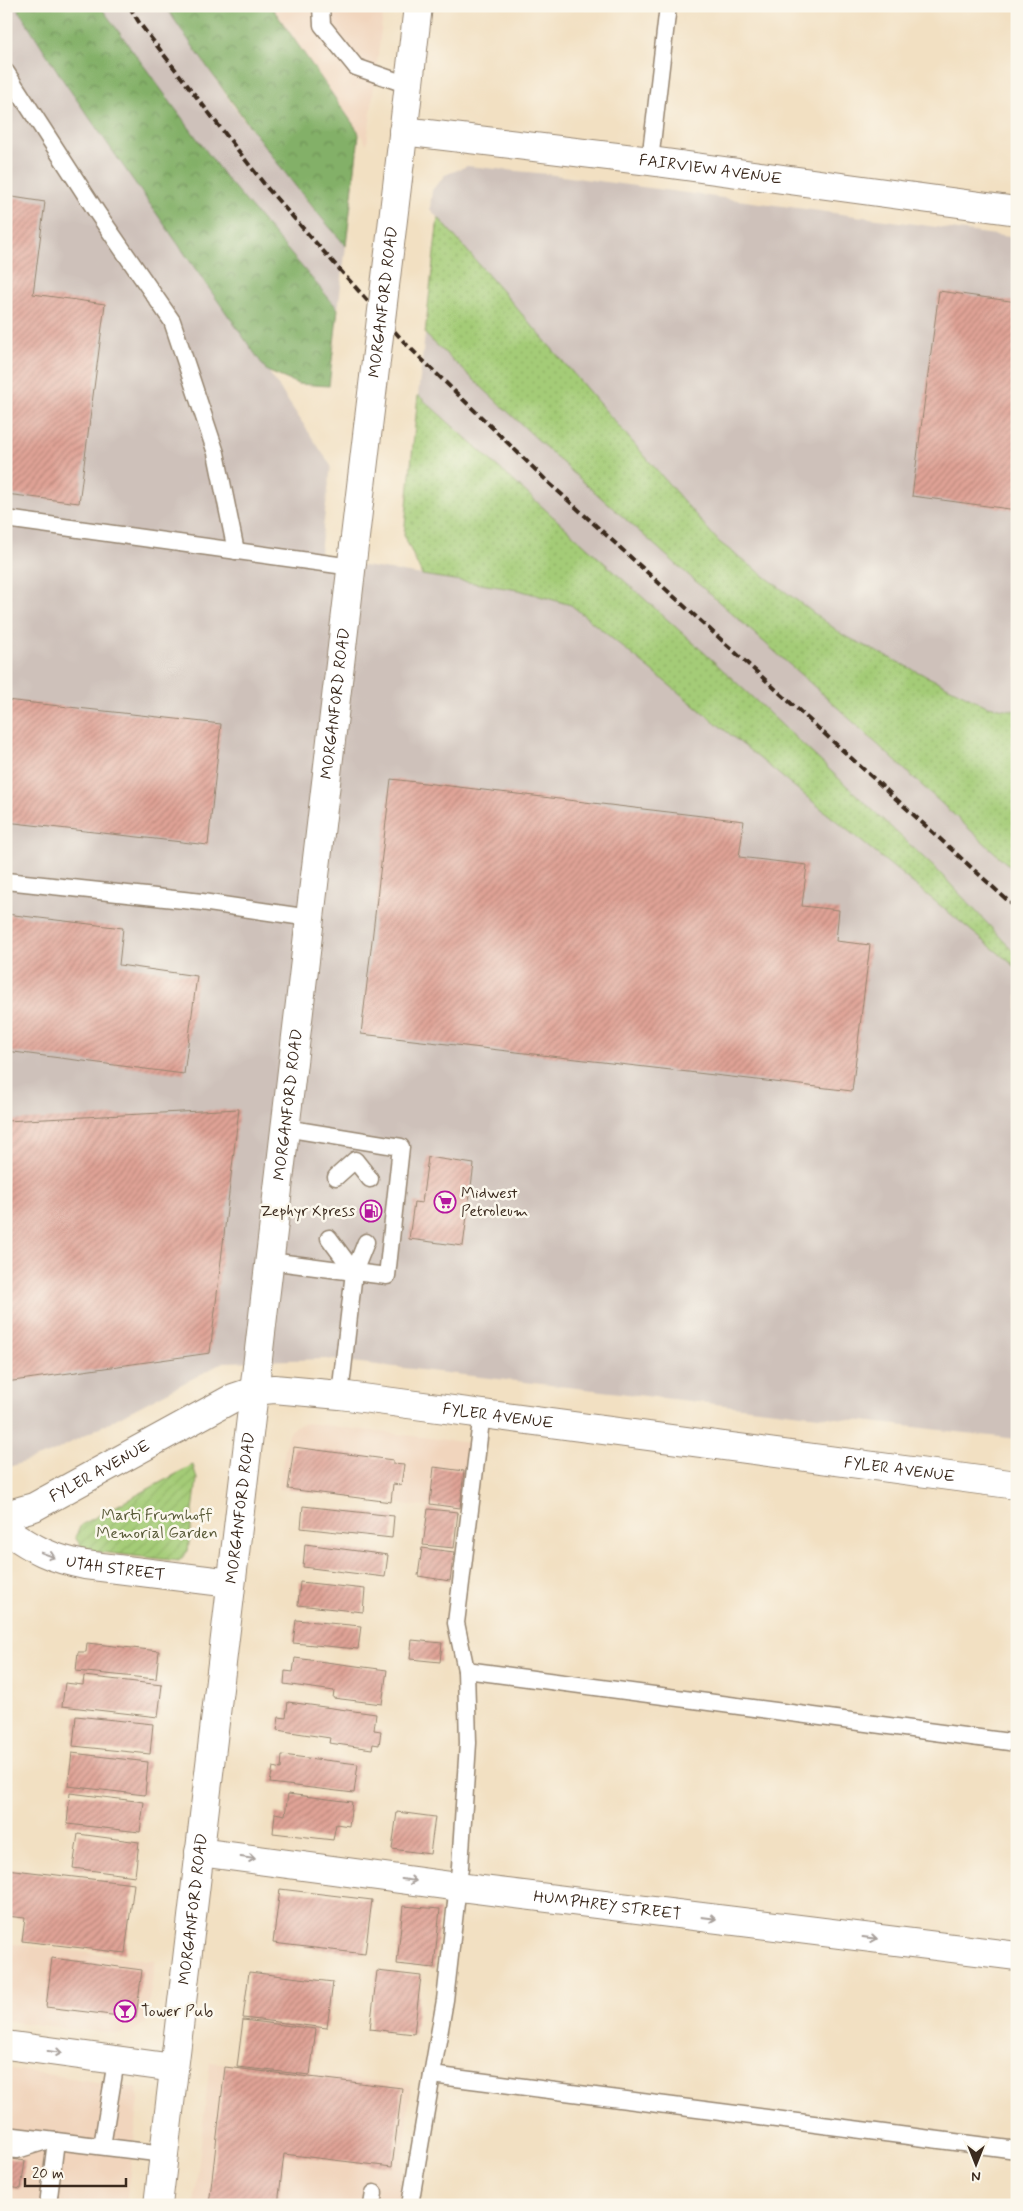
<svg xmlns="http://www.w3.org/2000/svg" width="1023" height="2211" viewBox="0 0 1023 2211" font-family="Mynerve,sans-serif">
  <defs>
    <pattern id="grass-dots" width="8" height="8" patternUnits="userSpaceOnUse" patternTransform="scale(1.25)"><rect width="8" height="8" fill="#a4cc77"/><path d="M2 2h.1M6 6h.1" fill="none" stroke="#8eaf66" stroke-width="1.8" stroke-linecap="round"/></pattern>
    <pattern id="forest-crowns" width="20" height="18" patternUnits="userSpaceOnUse" patternTransform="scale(1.25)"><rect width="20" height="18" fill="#83b068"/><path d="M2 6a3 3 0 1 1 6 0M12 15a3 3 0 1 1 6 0" fill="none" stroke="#6c8f55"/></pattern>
    <pattern id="garden-furrows" width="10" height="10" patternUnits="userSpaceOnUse" patternTransform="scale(1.25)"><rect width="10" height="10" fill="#a4cc77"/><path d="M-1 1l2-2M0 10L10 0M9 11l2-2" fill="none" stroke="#8eaf66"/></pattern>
    <pattern id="building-hatch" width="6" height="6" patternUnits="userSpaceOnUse" patternTransform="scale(1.25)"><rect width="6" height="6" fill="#e0a396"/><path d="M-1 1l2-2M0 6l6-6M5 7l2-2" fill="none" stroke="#b7857a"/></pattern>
  </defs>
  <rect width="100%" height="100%" fill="#fbf7ec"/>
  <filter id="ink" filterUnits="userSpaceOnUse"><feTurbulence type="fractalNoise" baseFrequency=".02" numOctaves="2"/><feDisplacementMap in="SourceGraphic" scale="10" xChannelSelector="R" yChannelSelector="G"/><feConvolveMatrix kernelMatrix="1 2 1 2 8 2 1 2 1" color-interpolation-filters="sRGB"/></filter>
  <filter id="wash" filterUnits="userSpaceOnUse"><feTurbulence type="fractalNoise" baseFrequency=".0096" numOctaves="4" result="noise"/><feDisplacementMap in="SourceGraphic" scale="20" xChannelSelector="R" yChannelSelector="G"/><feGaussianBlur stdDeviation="1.12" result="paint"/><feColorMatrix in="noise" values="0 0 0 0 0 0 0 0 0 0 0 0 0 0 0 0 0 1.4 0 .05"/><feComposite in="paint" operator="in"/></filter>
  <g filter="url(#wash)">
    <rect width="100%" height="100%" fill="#f2e0c2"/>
    <g fill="#f1d5bd">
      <path d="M271,6H384L367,144L358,131Z"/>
      <path d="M307,1423L470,1443L461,1511L278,1489L288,1434L295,1426Z"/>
      <path d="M6,1943L155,1961L146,2022L132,2032L121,2034L6,2021Z"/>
      <path d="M210,2062L411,2085L399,2205H194Z"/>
      <path d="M6,2068L136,2088L139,2099L126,2205H6Z"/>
    </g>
    <g fill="#cec1ba">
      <path d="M6,6H16L65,83L257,354L331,466L319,559L519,590L571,605L1017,968V1439L326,1359L224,1362L51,1453L6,1468Z"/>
      <path d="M100,6H165L234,107L311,206L346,246L338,309L226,178Z"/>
      <path d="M467,166L547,174L1017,238V711L987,706L843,635L719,542L430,209L432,190L445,175Z"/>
      <path d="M425,334L570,470L826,697L1017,873V955L939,872L709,657L418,395Z"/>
    </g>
    <g fill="url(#grass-dots)" stroke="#707b4a">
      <path d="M438,217L719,542L843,635L987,706L1017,711V873L826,697L570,470L425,334Z"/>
      <path d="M418,395L709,657L939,872L1017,955V968L571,605L519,590L422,575L404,535Z"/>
    </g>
    <g fill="url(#forest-crowns)" stroke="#5f6d43">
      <path d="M16,6H100L226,178L338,309L329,386L298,384L267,371L65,83Z"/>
      <path d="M165,6H271L358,131L359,135L346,246C279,171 222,89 165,6Z"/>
    </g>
    <path fill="url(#garden-furrows)" stroke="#707b4a" d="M193,1465L197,1479L188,1551L179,1561L90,1551L82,1548L75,1537L81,1525Z"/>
    <g id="blocks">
      <g fill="url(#building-hatch)">
        <path d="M6,196L45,202L33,294L105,304L79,503L6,494Z"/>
        <path d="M939,291L1017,302V510L912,496Z"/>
        <path d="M6,700L221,724L208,845L6,822Z"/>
        <path d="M391,779L744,821L739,857L807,865L802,906L839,910L836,941L870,945L852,1091L361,1034Z"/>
        <path d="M6,914L123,928L119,965L197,976L184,1074L6,1051Z"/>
        <path d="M239,1109L210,1353L6,1382V1121Z"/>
        <path d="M428,1157L474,1164L463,1246L409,1239L414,1202L422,1203Z"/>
        <path d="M294,1447L393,1460V1464L404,1465L401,1485L393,1484L391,1502L288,1489Z"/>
        <path d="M434,1467L464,1471L460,1508L430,1504Z"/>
        <path d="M303,1506L394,1516L392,1538L301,1528Z"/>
        <path d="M428,1509L458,1512L454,1548L423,1545Z"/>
        <path d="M305,1544L388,1555L385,1577L303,1567Z"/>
        <path d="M422,1548L454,1552L450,1581L418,1576Z"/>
        <path d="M300,1582L365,1589L363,1612L298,1605Z"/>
        <path d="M296,1620L361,1626L358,1649L293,1643Z"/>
        <path d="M412,1640L442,1643L440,1662L410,1659Z"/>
        <path d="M87,1643L159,1651L156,1679L76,1671L78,1652H86Z"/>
        <path d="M295,1658L387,1670L382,1704L333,1698L334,1691L284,1684L285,1671L293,1672Z"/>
        <path d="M84,1676L162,1685L158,1717L62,1706L65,1683L83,1685Z"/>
        <path d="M288,1702L376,1714L374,1730L381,1731L379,1745L373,1744L372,1749L329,1743L330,1738L277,1730L279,1717L286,1718Z"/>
        <path d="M76,1716L153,1724L150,1754L73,1746Z"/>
        <path d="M72,1753L148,1762L145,1795L68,1786Z"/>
        <path d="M282,1755L358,1764L354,1793L270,1783L273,1767L281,1769Z"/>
        <path d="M70,1793L144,1802L140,1832L67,1824Z"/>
        <path d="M288,1794L352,1802L349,1826L336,1824L333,1840L273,1833L275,1813L285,1815Z"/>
        <path d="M397,1812L435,1817L430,1854L392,1849Z"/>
        <path d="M78,1834L139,1842L135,1876L73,1868Z"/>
        <path d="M6,1869L134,1884L125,1953L22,1941L25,1918L6,1916Z"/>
        <path d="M280,1889L372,1900L365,1954L273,1943Z"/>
        <path d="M403,1906L440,1909L434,1968L397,1964Z"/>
        <path d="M52,1958L142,1970L136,2018L46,2007Z"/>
        <path d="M377,1971L421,1976L414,2034L370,2029Z"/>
        <path d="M249,1972L333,1982L327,2028L243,2018Z"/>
        <path d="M243,2020L316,2029L310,2075L237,2067Z"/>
        <path d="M225,2067L402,2088L392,2167L284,2154L278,2205H209Z"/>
        <path d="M6,2158L25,2161L21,2189L9,2187L7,2203Z"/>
      </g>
    </g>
  </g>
  <g filter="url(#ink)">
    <use href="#blocks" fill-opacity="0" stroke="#968570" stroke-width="1"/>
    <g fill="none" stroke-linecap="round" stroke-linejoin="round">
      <g stroke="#968570" stroke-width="19">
        <g id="lane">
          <path d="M321,6L322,25L356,67L408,85"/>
          <path d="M6,72L98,214L172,321L216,453L236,551"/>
          <path d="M650,161L668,6"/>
          <path d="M6,519L352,567"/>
          <path d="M6,881L202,902L310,918"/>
          <path d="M285,1128L401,1147L387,1276L354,1272"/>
          <path d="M336,1177L355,1160L370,1179"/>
          <path d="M329,1238L354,1272L366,1242"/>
          <path d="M270,1261L354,1272L340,1395"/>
          <path d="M482,1413L456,1623L466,1670L1017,1743"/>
          <path d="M466,1670L468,1743L460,1867L445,2000L432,2075L1017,2150"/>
          <path d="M6,2135L164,2154"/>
          <path d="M102,2146L116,2061"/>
          <path d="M6,2149L17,2150L43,2142"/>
          <path d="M48,2205L56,2141"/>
          <path d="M372,2205L374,2193"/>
          <path d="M410,2205L432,2075"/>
        </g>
      </g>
      <g stroke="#968570" stroke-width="30">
        <g id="street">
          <path id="s1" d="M403,131L650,161L1017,211"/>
          <path id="s2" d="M6,1515L34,1507L233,1398L254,1391L274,1389L340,1395L1017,1485"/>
          <path id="s3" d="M6,1530C35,1550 50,1558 85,1565L231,1583"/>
          <path id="s4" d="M199,1852L459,1887L1017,1956"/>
          <path d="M6,2045L174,2068"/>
        </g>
      </g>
      <g stroke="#968570" stroke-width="30">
        <g id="secondary">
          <path d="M398,178L418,6"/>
          <path id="s5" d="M158,2205L368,427"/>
        </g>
      </g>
      <use href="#lane" stroke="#fff" stroke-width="16"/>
      <use href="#street" stroke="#fff" stroke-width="28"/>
      <use href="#secondary" stroke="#fff" stroke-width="28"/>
      <path stroke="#3b2a1e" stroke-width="4" stroke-dasharray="8 4" stroke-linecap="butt" d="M129,6L140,24L268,189L405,343L548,482L1017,909"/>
      <g stroke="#968570" stroke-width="30" stroke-linecap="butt">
        <g id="secondary-bridge">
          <path id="s6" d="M368,427L398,178"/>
        </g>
      </g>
      <use href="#secondary-bridge" stroke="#fff" stroke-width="28"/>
    </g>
    <defs><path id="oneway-shaft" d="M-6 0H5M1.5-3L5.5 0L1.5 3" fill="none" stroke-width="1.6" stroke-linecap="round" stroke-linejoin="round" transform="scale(1.25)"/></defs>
    <g stroke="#a79f9a">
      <use href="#oneway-shaft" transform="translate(48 1555) rotate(20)"/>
      <use href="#oneway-shaft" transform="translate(248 1858) rotate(8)"/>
      <use href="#oneway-shaft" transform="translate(409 1880) rotate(8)"/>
      <use href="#oneway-shaft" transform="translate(709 1918) rotate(7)"/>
      <use href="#oneway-shaft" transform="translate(870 1938) rotate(7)"/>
      <use href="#oneway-shaft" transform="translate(55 2052) rotate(8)"/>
    </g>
  </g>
  <defs>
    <g id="supermarket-ring" transform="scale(1.125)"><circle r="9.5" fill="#fbf7ec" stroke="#b5179e" stroke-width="1.5"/><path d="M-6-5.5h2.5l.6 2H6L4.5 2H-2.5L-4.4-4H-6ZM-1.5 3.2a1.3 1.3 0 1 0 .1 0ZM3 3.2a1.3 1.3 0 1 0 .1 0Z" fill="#b5179e"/></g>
    <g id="fuel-ring" transform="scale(1.125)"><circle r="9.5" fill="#fbf7ec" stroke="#b5179e" stroke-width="1.5"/><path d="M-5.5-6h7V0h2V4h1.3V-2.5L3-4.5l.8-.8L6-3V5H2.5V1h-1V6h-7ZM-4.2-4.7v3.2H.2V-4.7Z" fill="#b5179e"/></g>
    <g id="bar-ring" transform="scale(1.125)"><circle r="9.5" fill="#fbf7ec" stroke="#b5179e" stroke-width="1.5"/><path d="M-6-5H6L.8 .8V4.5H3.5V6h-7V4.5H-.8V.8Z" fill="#b5179e"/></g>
  </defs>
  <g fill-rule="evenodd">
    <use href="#supermarket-ring" x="445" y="1202"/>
    <use href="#fuel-ring" x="371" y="1211"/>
    <use href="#bar-ring" x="125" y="2011"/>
  </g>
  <g text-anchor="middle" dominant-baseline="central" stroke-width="5" stroke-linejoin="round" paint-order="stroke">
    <g font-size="16" fill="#3b2a1e" stroke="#fbf7ec">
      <text stroke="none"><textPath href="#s1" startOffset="310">FAIRVIEW AVENUE</textPath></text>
      <text stroke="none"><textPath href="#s6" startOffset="126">MORGANFORD ROAD</textPath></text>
      <text stroke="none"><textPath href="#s5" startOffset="1512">MORGANFORD ROAD</textPath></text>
      <text stroke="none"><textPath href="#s5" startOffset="1108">MORGANFORD ROAD</textPath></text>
      <text stroke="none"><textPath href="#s2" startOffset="524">FYLER AVENUE</textPath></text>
      <text stroke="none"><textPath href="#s2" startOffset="929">FYLER AVENUE</textPath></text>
      <text stroke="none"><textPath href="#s2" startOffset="104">FYLER AVENUE</textPath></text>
      <text stroke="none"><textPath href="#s5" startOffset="702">MORGANFORD ROAD</textPath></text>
      <text stroke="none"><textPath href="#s3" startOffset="118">UTAH STREET</textPath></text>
      <text stroke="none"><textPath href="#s4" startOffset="412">HUMPHREY STREET</textPath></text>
      <text stroke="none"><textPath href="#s5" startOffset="298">MORGANFORD ROAD</textPath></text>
    </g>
    <g font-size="16" fill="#3b2a1e" stroke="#fbf7ec" text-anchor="start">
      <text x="461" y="1193">Midwest<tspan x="461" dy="18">Petroleum</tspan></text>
      <text x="355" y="1211" text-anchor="end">Zephyr Xpress</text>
      <text x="141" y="2011">Tower Pub</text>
    </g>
    <g font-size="16" fill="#5a5b39" stroke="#fbf7ec">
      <text x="157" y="1515">Marti Frumhoff<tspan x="157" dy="18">Memorial Garden</tspan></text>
    </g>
  </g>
  <rect width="1023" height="2211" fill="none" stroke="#fbf7ec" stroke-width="25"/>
  <g transform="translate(976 2164) rotate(180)" stroke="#fbf7ec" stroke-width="4" paint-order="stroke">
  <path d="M0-4L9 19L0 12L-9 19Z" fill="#3b2a1e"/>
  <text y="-8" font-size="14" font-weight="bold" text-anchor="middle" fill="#3b2a1e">N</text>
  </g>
  <path d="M25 2178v8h101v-8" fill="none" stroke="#3b2a1e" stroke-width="2.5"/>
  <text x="32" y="2178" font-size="15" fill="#3b2a1e" stroke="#fbf7ec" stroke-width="4" paint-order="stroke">20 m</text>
</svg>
